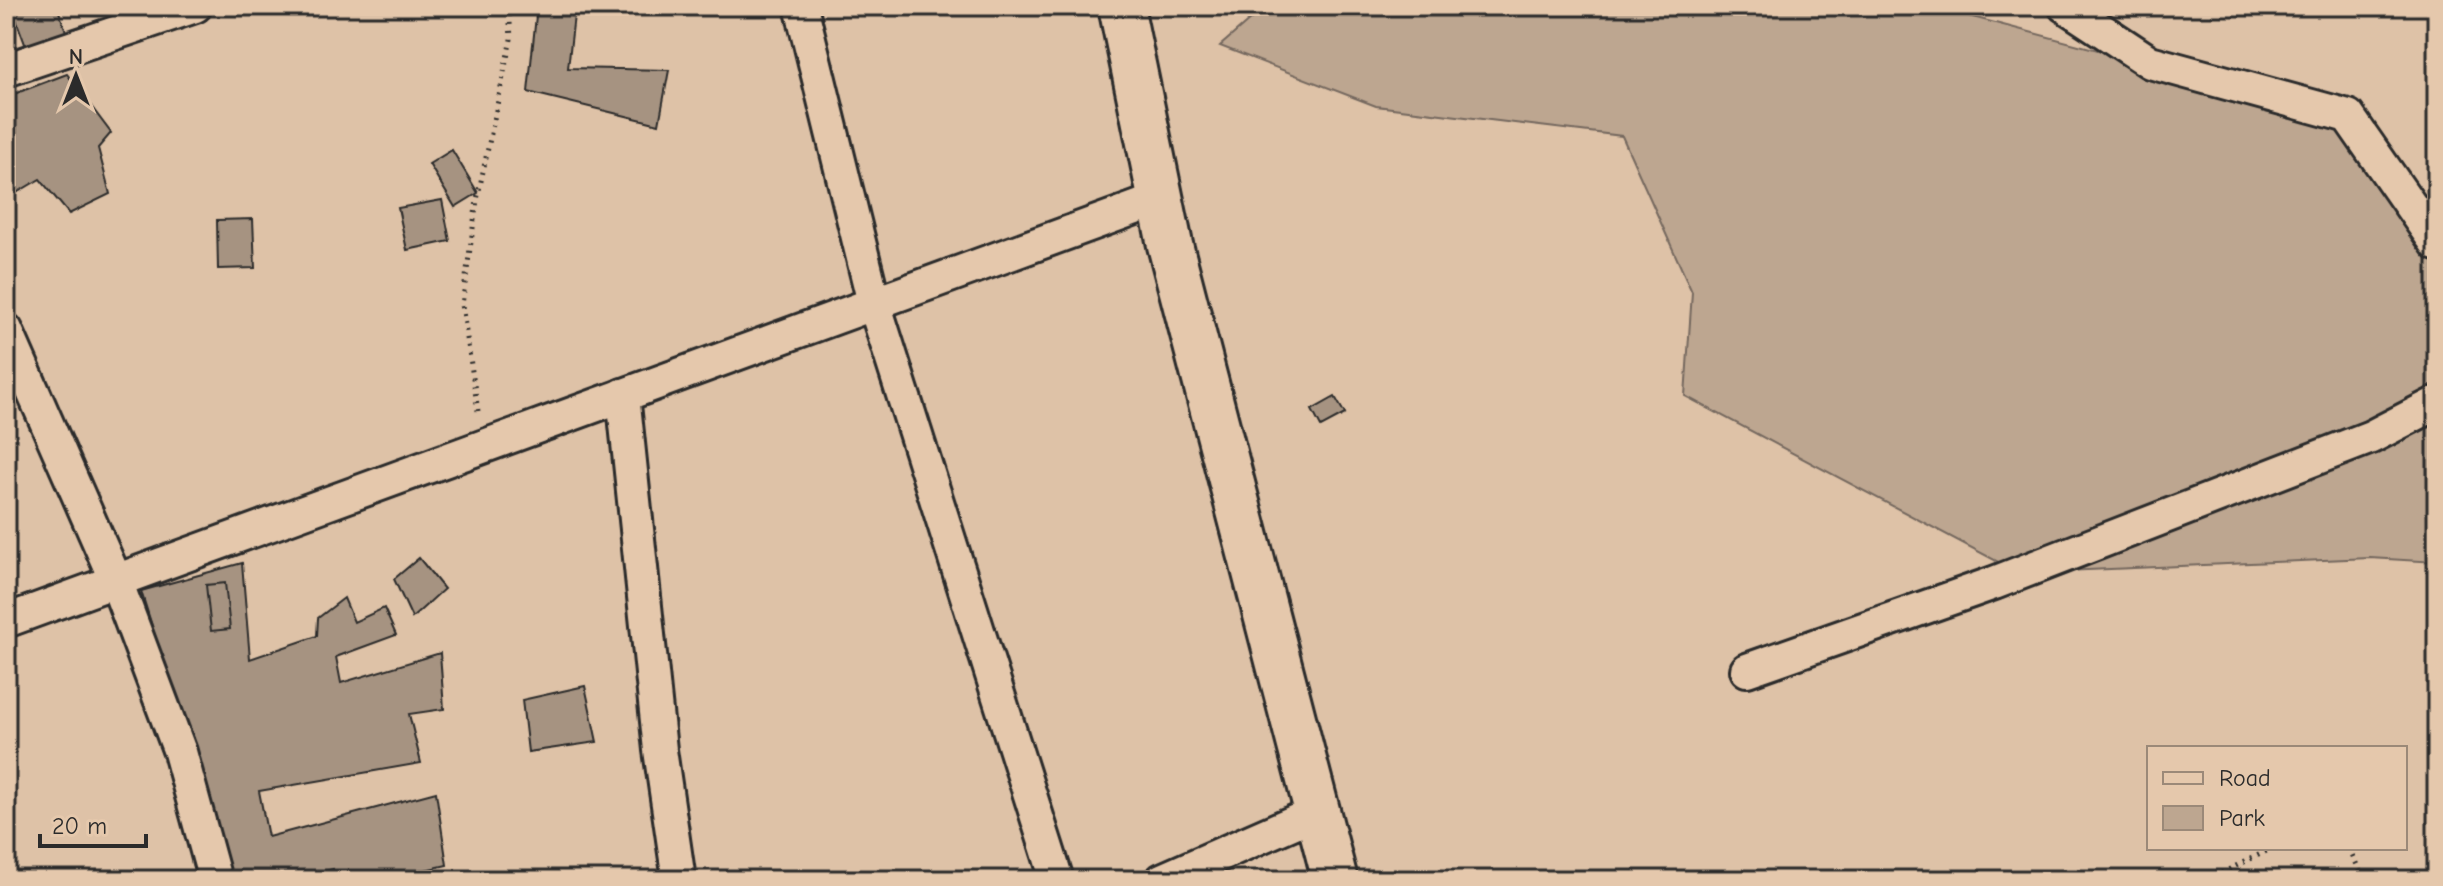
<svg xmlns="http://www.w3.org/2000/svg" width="2443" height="886" viewBox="0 0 2443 886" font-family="'Comic Neue',sans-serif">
  <rect width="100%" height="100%" fill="#dec2a7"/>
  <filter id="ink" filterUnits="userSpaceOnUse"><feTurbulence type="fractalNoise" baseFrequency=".0125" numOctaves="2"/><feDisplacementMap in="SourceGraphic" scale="16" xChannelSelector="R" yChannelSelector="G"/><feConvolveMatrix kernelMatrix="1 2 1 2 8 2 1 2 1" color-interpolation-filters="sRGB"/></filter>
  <g filter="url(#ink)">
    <path fill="#bda690" stroke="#74685e" stroke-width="2" d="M1266,6H1942L1946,10L2348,116L2437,244V562L2370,558L2019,573L1685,396L1692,292L1622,136L1376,106L1220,46Z"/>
    <g fill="#a69381" stroke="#2b2b2b" stroke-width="2">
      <path d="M11,6H57L68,37L28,52Z"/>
      <path d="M537,6H575L568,68L669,70L659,124L528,92Z"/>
      <path d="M67,74L111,133L98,148L110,194L69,214L40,179L6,199V97Z"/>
      <path d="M452,150L478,193L455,207L429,164Z"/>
      <path d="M442,200L450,241L407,250L398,208Z"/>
      <path d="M253,219L255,268L218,269L217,220Z"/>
      <path d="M1335,397L1345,414L1321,427L1312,410Z"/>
      <path d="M419,558L444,589L412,618L394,579Z"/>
      <path d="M242,563L250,659L317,636L318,618L344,598L354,622L384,608L396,635L336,657L341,683L440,653L444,709L409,714L421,763L259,791L268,837L436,792L447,865L394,877L395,880H232L141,591Z"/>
      <path d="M225,583L230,629L211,631L206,585Z"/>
      <path d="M585,686L597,742L528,752L522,700Z"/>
      <path d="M333,869L336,880H286Z"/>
    </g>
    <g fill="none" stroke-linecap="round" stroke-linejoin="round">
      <g stroke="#2b2b2b" stroke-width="38">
        <g id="street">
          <path d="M801,6L874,303L1057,880"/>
          <path d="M2065,6L2150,62L2348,116L2437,244"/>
          <path d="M6,70L195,6"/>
          <path d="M6,330L116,581L180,752L215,880"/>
          <path d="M623,395L660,750L679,880"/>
          <path d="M6,621L1160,199"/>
          <path d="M1747,670L1994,583L2371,437L2437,403"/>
          <path d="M1162,880L1317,812"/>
        </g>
      </g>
      <g stroke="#2b2b2b" stroke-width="50">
        <path id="secondary" d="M1121,6L1170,245L1335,880"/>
      </g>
      <g stroke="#2b2b2b" stroke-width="5" stroke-dasharray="2 6" stroke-linecap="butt">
        <path d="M478,411L462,305L477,200L511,39L509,6"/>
        <path d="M2349,848L2364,880"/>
        <path d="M2207,880L2273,848"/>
      </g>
      <use href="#street" stroke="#e5c8ac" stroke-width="32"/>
      <use href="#secondary" stroke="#e5c8ac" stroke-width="44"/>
    </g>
  </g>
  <rect width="2443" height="886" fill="none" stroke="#e5c8ac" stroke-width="32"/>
  <rect x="16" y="16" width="2411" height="854" fill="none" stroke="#2b2b2b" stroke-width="3" filter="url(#ink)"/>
  <rect x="2147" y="746" width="260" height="104" fill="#e5c8ac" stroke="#9b8978" stroke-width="2"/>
  <rect x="2163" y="772" width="40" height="12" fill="#e5c8ac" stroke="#9b8978" stroke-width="2"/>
  <text x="2219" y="786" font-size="24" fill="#2b2b2b">Road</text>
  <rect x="2163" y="806" width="40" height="24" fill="#bda690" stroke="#9b8978" stroke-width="2"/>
  <text x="2219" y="826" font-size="24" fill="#2b2b2b">Park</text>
  <g transform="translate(76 76)" stroke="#e5c8ac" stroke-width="6" paint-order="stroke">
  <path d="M0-6L14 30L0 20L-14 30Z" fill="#2b2b2b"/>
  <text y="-12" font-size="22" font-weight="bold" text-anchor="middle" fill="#2b2b2b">N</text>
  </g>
  <path d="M40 834v12h106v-12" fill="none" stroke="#2b2b2b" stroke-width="4"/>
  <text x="52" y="834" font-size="24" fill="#2b2b2b" stroke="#e5c8ac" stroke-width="6" paint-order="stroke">20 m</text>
</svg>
